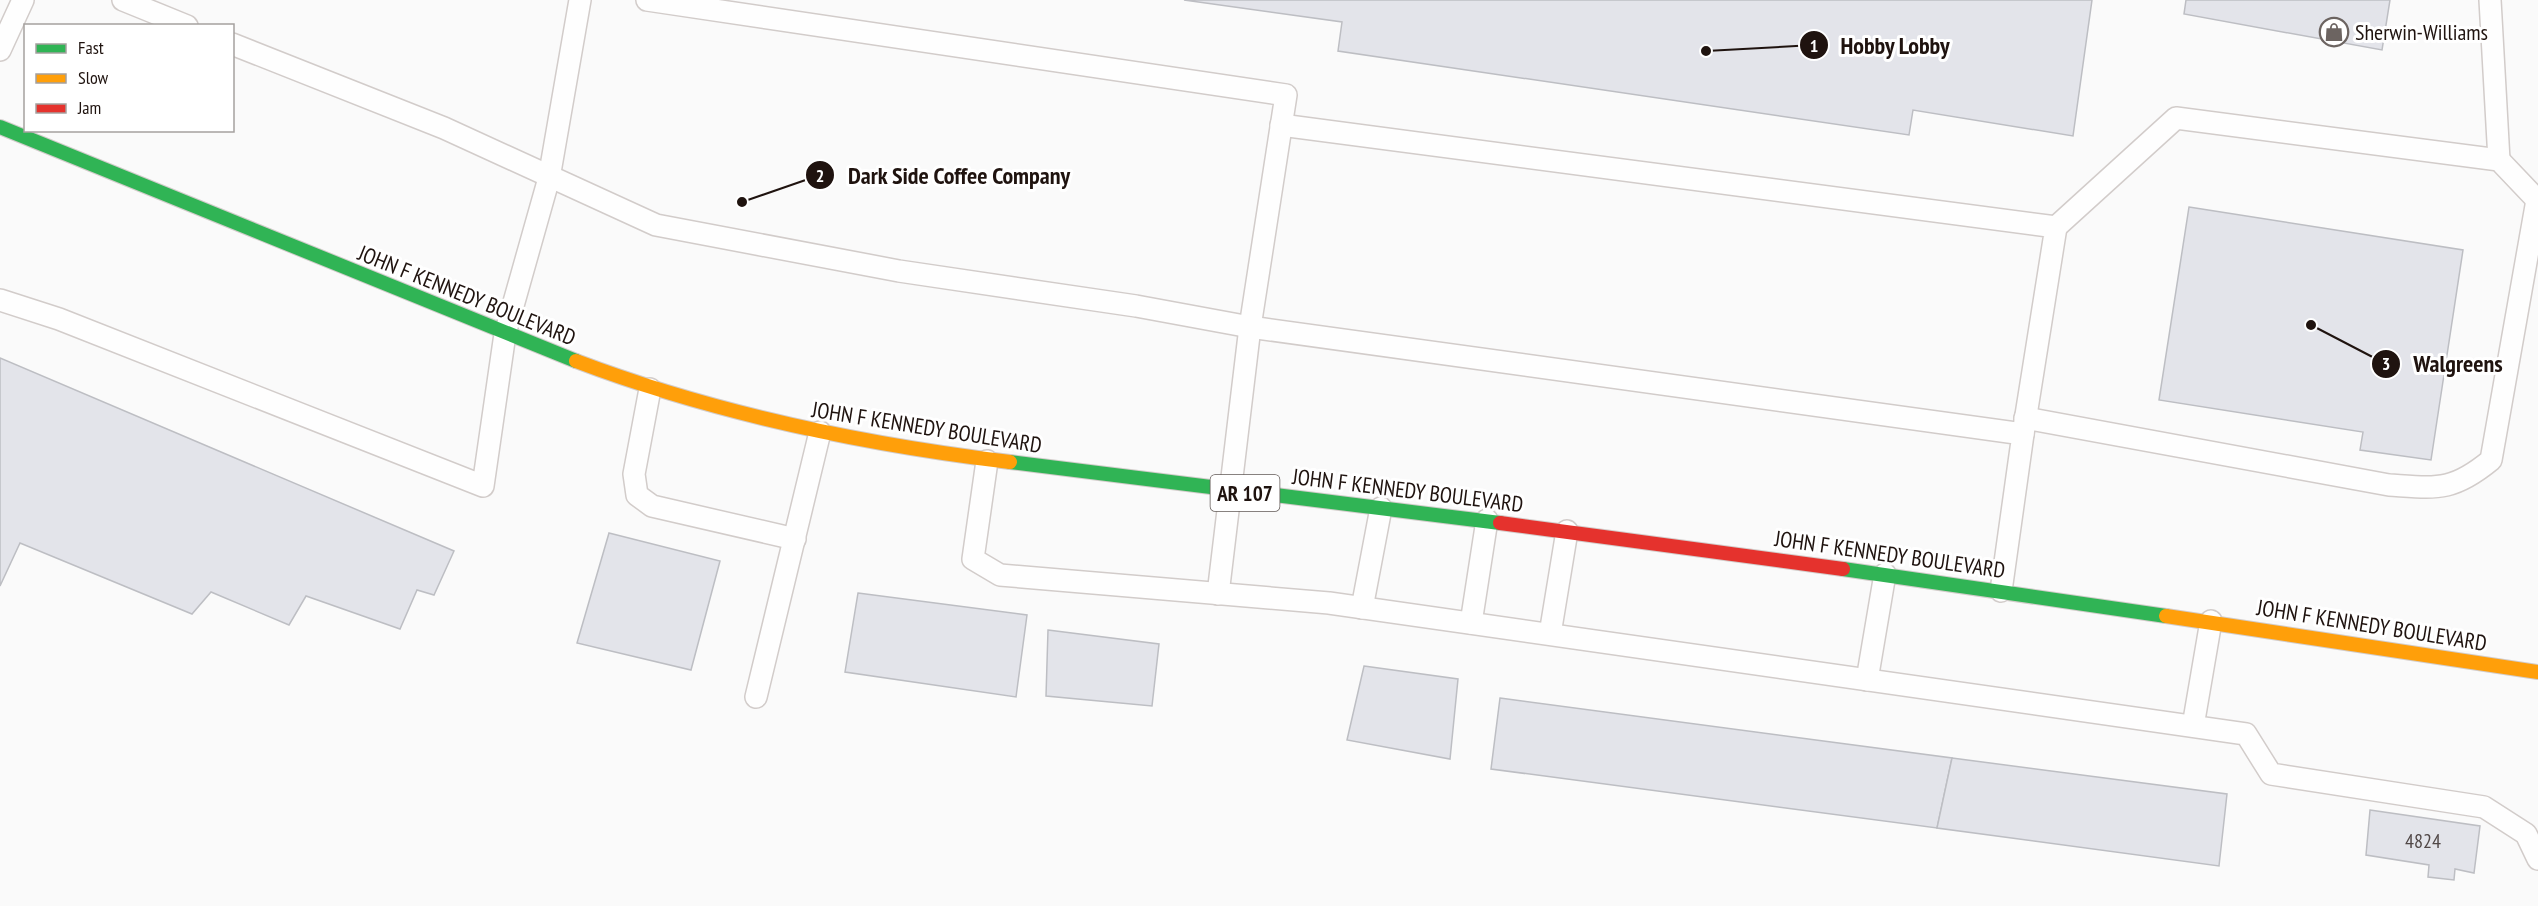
<svg xmlns="http://www.w3.org/2000/svg" width="2538" height="906" viewBox="0 0 2538 906" font-family="'PT Sans Narrow',sans-serif">
  <rect width="100%" height="100%" fill="#fafafa"/>
  <g fill="#e3e4ea" stroke="#bdbec3" stroke-width="1.5">
    <path d="M1184,0H2092L2073,136L1913,110L1909,135L1338,51L1342,22Z"/>
    <path d="M2186,0H2390L2382,50L2184,14Z"/>
    <path d="M2189,207L2463,250L2431,460L2360,450L2363,432L2159,400Z"/>
    <path d="M0,358L454,551L434,595L417,590L400,629L306,596L289,625L211,592L192,614L20,543L0,586Z"/>
    <path d="M609,533L720,561L691,670L577,643Z"/>
    <path d="M858,593L1027,615L1016,697L845,672Z"/>
    <path d="M1048,630L1159,644L1152,706L1046,696Z"/>
    <path d="M1364,666L1458,679L1450,759L1347,740Z"/>
    <path d="M1500,698L1952,758L1937,828L1491,769Z"/>
    <path d="M1952,758L2227,794L2219,866L1937,828Z"/>
    <path d="M2370,810L2480,826L2474,873L2455,869L2454,880L2428,877L2429,865L2366,855Z"/>
  </g>
  <g fill="none" stroke-linecap="round" stroke-linejoin="round">
    <g stroke="#d2ccca" stroke-width="24">
      <g id="lane">
        <path d="M123,0L187,26"/>
        <path d="M647,0L1286,95L1250,327L1218,594"/>
        <path d="M2490,0L2499,160"/>
        <path d="M232,44L444,128L656,225L899,271L1136,306L1250,327L2023,434L2001,591"/>
        <path d="M0,50L23,0"/>
        <path d="M1281,125L2056,227L2023,434"/>
        <path d="M2056,227L2176,118L2499,160L2538,201"/>
        <path d="M0,300L59,319L483,486L505,334L549,178L580,0"/>
        <path d="M650,389L634,474L637,495L652,506L795,539"/>
        <path d="M2025,418L2389,485C2437,488 2452,492 2491,460L2537,200"/>
        <path d="M987,461L973,559L1000,575L1329,603L2246,734L2271,774L2484,807L2526,834L2538,859"/>
        <path d="M1362,608L1381,508"/>
        <path d="M1471,623L1487,520"/>
        <path d="M1550,634L1567,531"/>
        <path d="M1867,680L1885,574"/>
        <path d="M756,697L820,432"/>
        <path d="M2193,726L2211,621"/>
      </g>
    </g>
    <g stroke="#d2ccca" stroke-width="16">
      <g id="fast">
        <path d="M0,127L576,361"/>
        <path d="M1010,462L1500,523"/>
        <path d="M1843,569L2166,616"/>
      </g>
    </g>
    <g stroke="#d2ccca" stroke-width="16">
      <g id="slow">
        <path d="M576,361C716,414 861,444 1010,462"/>
        <path d="M2166,616L2538,672"/>
      </g>
    </g>
    <g stroke="#d2ccca" stroke-width="16">
      <path id="jam" d="M1500,523L1843,569"/>
    </g>
    <use href="#lane" stroke="#fefefe" stroke-width="21"/>
    <use href="#fast" stroke="#30b455" stroke-width="14"/>
    <use href="#slow" stroke="#ff9f0a" stroke-width="14"/>
    <use href="#jam" stroke="#e5322d" stroke-width="14"/>
  </g>
  <defs>
    <g id="shop-ring" transform="scale(1.5)"><circle r="9.5" fill="#fff" stroke="#6c6461" stroke-width="1.5"/><path d="M-5-2.5h2.3a2.7 3.5 0 0 1 5.4 0H5L5.5 6h-11ZM-1.5-2.5h3a1.5 2.3 0 0 0-3 0Z" fill="#6c6461"/></g>
  </defs>
  <g fill-rule="evenodd">
    <use href="#shop-ring" x="2334" y="32"/>
  </g>
  <g text-anchor="middle" dominant-baseline="central" stroke-width="6" stroke-linejoin="round" paint-order="stroke">
    <g font-size="20" fill="#514847">
      <text x="2423" y="841">4824</text>
    </g>
    <rect fill="#fff" stroke="#625a57" stroke-width="1.5" x="1210.5" y="475" width="69" height="36" rx="4.5"/>
    <g font-size="21" font-weight="bold" fill="#1f130f">
      <text x="1245" y="493">AR 107</text>
    </g>
    <g font-size="22" fill="#1f130f" stroke="#fff" text-anchor="start">
      <text x="2355" y="32">Sherwin-Williams</text>
    </g>
    <g font-size="22" fill="#1f130f" stroke="#fff">
      <text transform="translate(467 295) rotate(22)">JOHN F KENNEDY BOULEVARD</text>
      <text transform="translate(927 427) rotate(9)">JOHN F KENNEDY BOULEVARD</text>
      <text transform="translate(1408 490) rotate(7)">JOHN F KENNEDY BOULEVARD</text>
      <text transform="translate(1890 554) rotate(8)">JOHN F KENNEDY BOULEVARD</text>
      <text transform="translate(2372 625) rotate(9)">JOHN F KENNEDY BOULEVARD</text>
    </g>
  </g>
  <path fill="none" stroke="#1f130f" stroke-width="2" d="M1706 51L1814 45M742 202L820 175M2311 325L2386 364"/>
  <g fill="#1f130f" stroke="#fff" stroke-width="2">
    <circle cx="1706" cy="51" r="6"/>
    <circle cx="742" cy="202" r="6"/>
    <circle cx="2311" cy="325" r="6"/>
    <circle cx="1814" cy="45" r="15"/>
    <circle cx="820" cy="175" r="15"/>
    <circle cx="2386" cy="364" r="15"/>
  </g>
  <g font-size="18" text-anchor="middle" font-weight="bold" fill="#fff">
    <text x="1814" y="52">1</text>
    <text x="820" y="182">2</text>
    <text x="2386" y="370">3</text>
  </g>
  <g font-size="24" text-anchor="middle" font-weight="bold" fill="#1f130f" stroke="#fff" stroke-width="6" stroke-linejoin="round" paint-order="stroke">
    <text x="1895" y="54">Hobby Lobby</text>
    <text x="959" y="184">Dark Side Coffee Company</text>
    <text x="2458" y="372">Walgreens</text>
  </g>
  <rect x="24" y="24" width="210" height="108" fill="#ffffff" stroke="#a5a19f" stroke-width="1.5"/>
  <rect x="36" y="44" width="30" height="9" fill="#30b455" stroke="#a5a19f" stroke-width="1.5"/>
  <text x="78" y="54" font-size="18" fill="#1f130f">Fast</text>
  <rect x="36" y="74" width="30" height="9" fill="#ff9f0a" stroke="#a5a19f" stroke-width="1.5"/>
  <text x="78" y="84" font-size="18" fill="#1f130f">Slow</text>
  <rect x="36" y="104" width="30" height="9" fill="#e5322d" stroke="#a5a19f" stroke-width="1.5"/>
  <text x="78" y="114" font-size="18" fill="#1f130f">Jam</text>
</svg>
